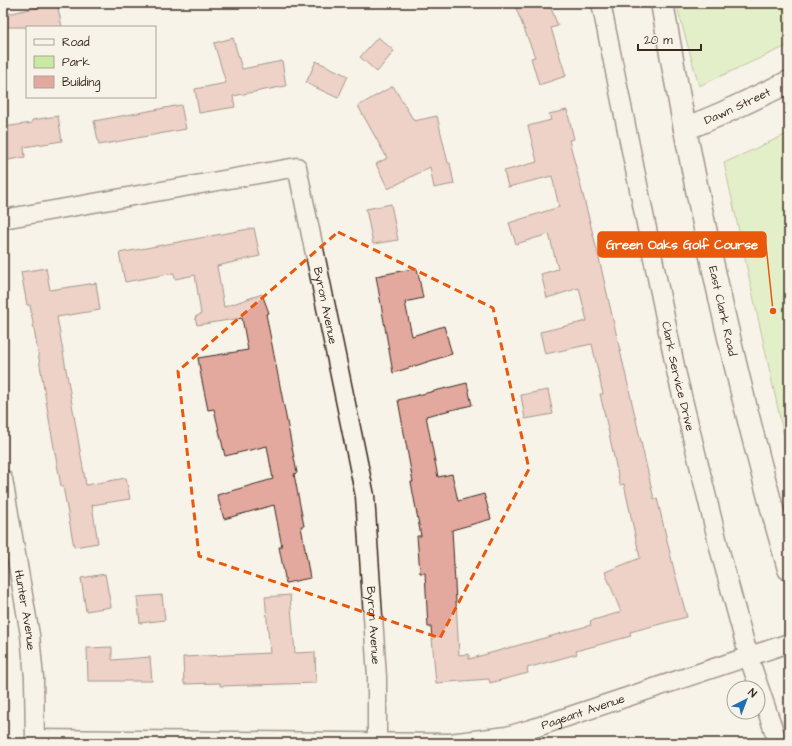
<svg xmlns="http://www.w3.org/2000/svg" width="792" height="746" viewBox="0 0 792 746" font-family="'Architects Daughter',sans-serif">
  <rect width="100%" height="100%" fill="#f7f3e8"/>
  <filter id="ink" filterUnits="userSpaceOnUse"><feTurbulence type="fractalNoise" baseFrequency=".025" numOctaves="2"/><feDisplacementMap in="SourceGraphic" scale="8" xChannelSelector="R" yChannelSelector="G"/><feConvolveMatrix kernelMatrix="1 2 1 2 8 2 1 2 1" color-interpolation-filters="sRGB"/></filter>
  <g filter="url(#ink)">
    <g fill="#c9eaa3" stroke="#828a60">
      <path d="M676,3H789V45L699,86Z"/>
      <path d="M789,133V459L724,163Z"/>
    </g>
    <g fill="#e3a99f" stroke="#3b2a1e">
      <path d="M57,3L62,27H3V15Z"/>
      <path d="M529,3H549L558,26L551,28L566,76L539,85L531,58L535,57L516,8Z"/>
      <path d="M378,37L394,51L377,72L360,57Z"/>
      <path d="M233,38L242,69L282,61L286,86L233,96L235,107L199,113L195,89L226,83L214,43Z"/>
      <path d="M316,61L348,76L338,98L306,83Z"/>
      <path d="M393,86L414,121L437,116L448,163H450L454,184L434,188L430,167L388,189L376,164L387,158L358,106Z"/>
      <path d="M181,105L186,129L99,145L94,121Z"/>
      <path d="M567,110L574,139L569,140L598,254L654,499L657,498L674,570L687,617L630,632L631,636L576,651L577,654L527,668L528,673L490,683L489,679L436,683L431,627H428L425,573H420L417,536H421L411,482H413L398,400L467,383L472,405L426,416L438,477L452,474L458,501L484,494L491,519L452,530L459,655L469,654V659L591,625L590,621L621,612L605,572L640,558L624,484L620,485L608,429L600,394H603L592,344L545,354L540,332L587,321L579,288L547,298L541,274L558,269L549,234L516,244L509,223L559,207L552,176L508,187L504,171L537,162L528,126L551,120L549,114Z"/>
      <path d="M58,116L62,141L24,147L25,157L3,161V127L32,123V120Z"/>
      <path d="M391,204L398,240L373,244L366,209Z"/>
      <path d="M254,228L260,256L217,266L224,307L262,294L269,313L266,314L297,473L294,474L304,526H301L310,578L286,583L279,547H282L274,505L224,519L217,495L273,479L267,446L225,456L214,409L208,410L201,376L198,358L248,350L242,318L197,325L195,317L201,314L195,275L175,279L174,273L125,282L119,253Z"/>
      <path d="M46,268L50,290L96,283L100,310L57,317L86,485L126,478L130,499L92,505L98,543L74,547L63,486H61L50,425L30,305H27L21,272Z"/>
      <path d="M417,268L423,298L405,302L412,336L444,326L452,354L393,373L376,276Z"/>
      <path d="M548,390L553,414L525,419L521,395Z"/>
      <path d="M105,574L111,607L86,611L81,578Z"/>
      <path d="M162,595L165,620L140,623L137,597Z"/>
      <path d="M290,595L295,653L315,652L316,683L220,686V683L184,684L183,657L270,653L265,597Z"/>
      <path d="M112,647V660L150,657L152,681H88L87,648Z"/>
    </g>
    <g fill="none" stroke-linecap="round" stroke-linejoin="round">
      <g stroke="#3b2a1e" stroke-width="21">
        <g id="minor">
          <path id="s1" d="M601,3L676,371L721,555L749,658L778,743"/>
          <path id="s2" d="M3,219L297,167L365,496L377,677V741"/>
          <path id="s3" d="M3,479L30,635L34,678L35,743"/>
          <path id="s4" d="M35,739L449,743L507,736L531,729L789,643"/>
        </g>
      </g>
      <g stroke="#3b2a1e" stroke-width="25">
        <g id="tertiary">
          <path id="s5" d="M685,129L721,114L789,82"/>
        </g>
      </g>
      <g stroke="#3b2a1e" stroke-width="25">
        <g id="secondary">
          <path id="s6" d="M662,3C695,194 735,383 789,569"/>
        </g>
      </g>
      <use href="#minor" stroke="#f7f3e8" stroke-width="18"/>
      <use href="#tertiary" stroke="#f7f3e8" stroke-width="22"/>
      <use href="#secondary" stroke="#f7f3e8" stroke-width="22"/>
    </g>
  </g>
  <path d="M0 0H792V746H0ZM338,232L493,308L529,469L440,638L199,556L178,371Z" fill="#f7f3e8" fill-opacity=".55" fill-rule="evenodd"/>
  <path fill="none" stroke="#e8590c" stroke-width="3" stroke-dasharray="8 5" stroke-linejoin="round" d="M338,232L493,308L529,469L440,638L199,556L178,371Z"/>
  <g text-anchor="middle" dominant-baseline="central" stroke-width="3" stroke-linejoin="round" paint-order="stroke">
    <g font-size="12" fill="#3b2a1e" stroke="#f7f3e8">
      <text stroke="none"><textPath href="#s5" startOffset="57">Dawn Street</textPath></text>
      <text stroke="none"><textPath href="#s2" startOffset="440">Byron Avenue</textPath></text>
      <text stroke="none"><textPath href="#s6" startOffset="314">East Clark Road</textPath></text>
      <text stroke="none"><textPath href="#s1" startOffset="381">Clark Service Drive</textPath></text>
      <text stroke="none"><textPath href="#s3" startOffset="133">Hunter Avenue</textPath></text>
      <text stroke="none"><textPath href="#s2" startOffset="764">Byron Avenue</textPath></text>
      <text stroke="none"><textPath href="#s4" startOffset="552">Pageant Avenue</textPath></text>
    </g>
  </g>
  <path fill="none" stroke="#e8590c" stroke-width="1.5" d="M773 311L766 245"/>
  <circle fill="#e8590c" stroke="#f7f3e8" stroke-width="1.5" cx="773" cy="311" r="4"/>
  <rect fill="#e8590c" stroke="#e8590c" stroke-width="1.5" x="598" y="232" width="168" height="25" rx="4"/>
  <g font-size="13" text-anchor="middle" font-weight="bold" fill="#fff">
    <text x="682" y="249">Green Oaks Golf Course</text>
  </g>
  <rect width="792" height="746" fill="none" stroke="#f7f3e8" stroke-width="16"/>
  <rect x="8" y="8" width="776" height="730" fill="none" stroke="#3b2a1e" stroke-width="1.5" filter="url(#ink)"/>
  <rect x="26" y="26" width="130" height="72" fill="#f7f3e8" stroke="#aca397"/>
  <rect x="34" y="39" width="20" height="6" fill="#f7f3e8" stroke="#aca397"/>
  <text x="62" y="46" font-size="12" fill="#3b2a1e">Road</text>
  <rect x="34" y="56" width="20" height="12" fill="#c9eaa3" stroke="#aca397"/>
  <text x="62" y="66" font-size="12" fill="#3b2a1e">Park</text>
  <rect x="34" y="76" width="20" height="12" fill="#e3a99f" stroke="#aca397"/>
  <text x="62" y="86" font-size="12" fill="#3b2a1e">Building</text>
  <g transform="translate(746 700) rotate(42)"><circle r="19" fill="#f7f3e8" stroke="#aca397"/>
  <path d="M0-3L7 15L0 10L-7 15Z" fill="#1f6fb2"/>
  <text y="-6" font-size="11" font-weight="bold" text-anchor="middle" fill="#3b2a1e">N</text>
  </g>
  <path d="M638 44v6h63v-6" fill="none" stroke="#3b2a1e" stroke-width="2"/>
  <text x="644" y="44" font-size="12" fill="#3b2a1e" stroke="#f7f3e8" stroke-width="3" paint-order="stroke">20 m</text>
</svg>
